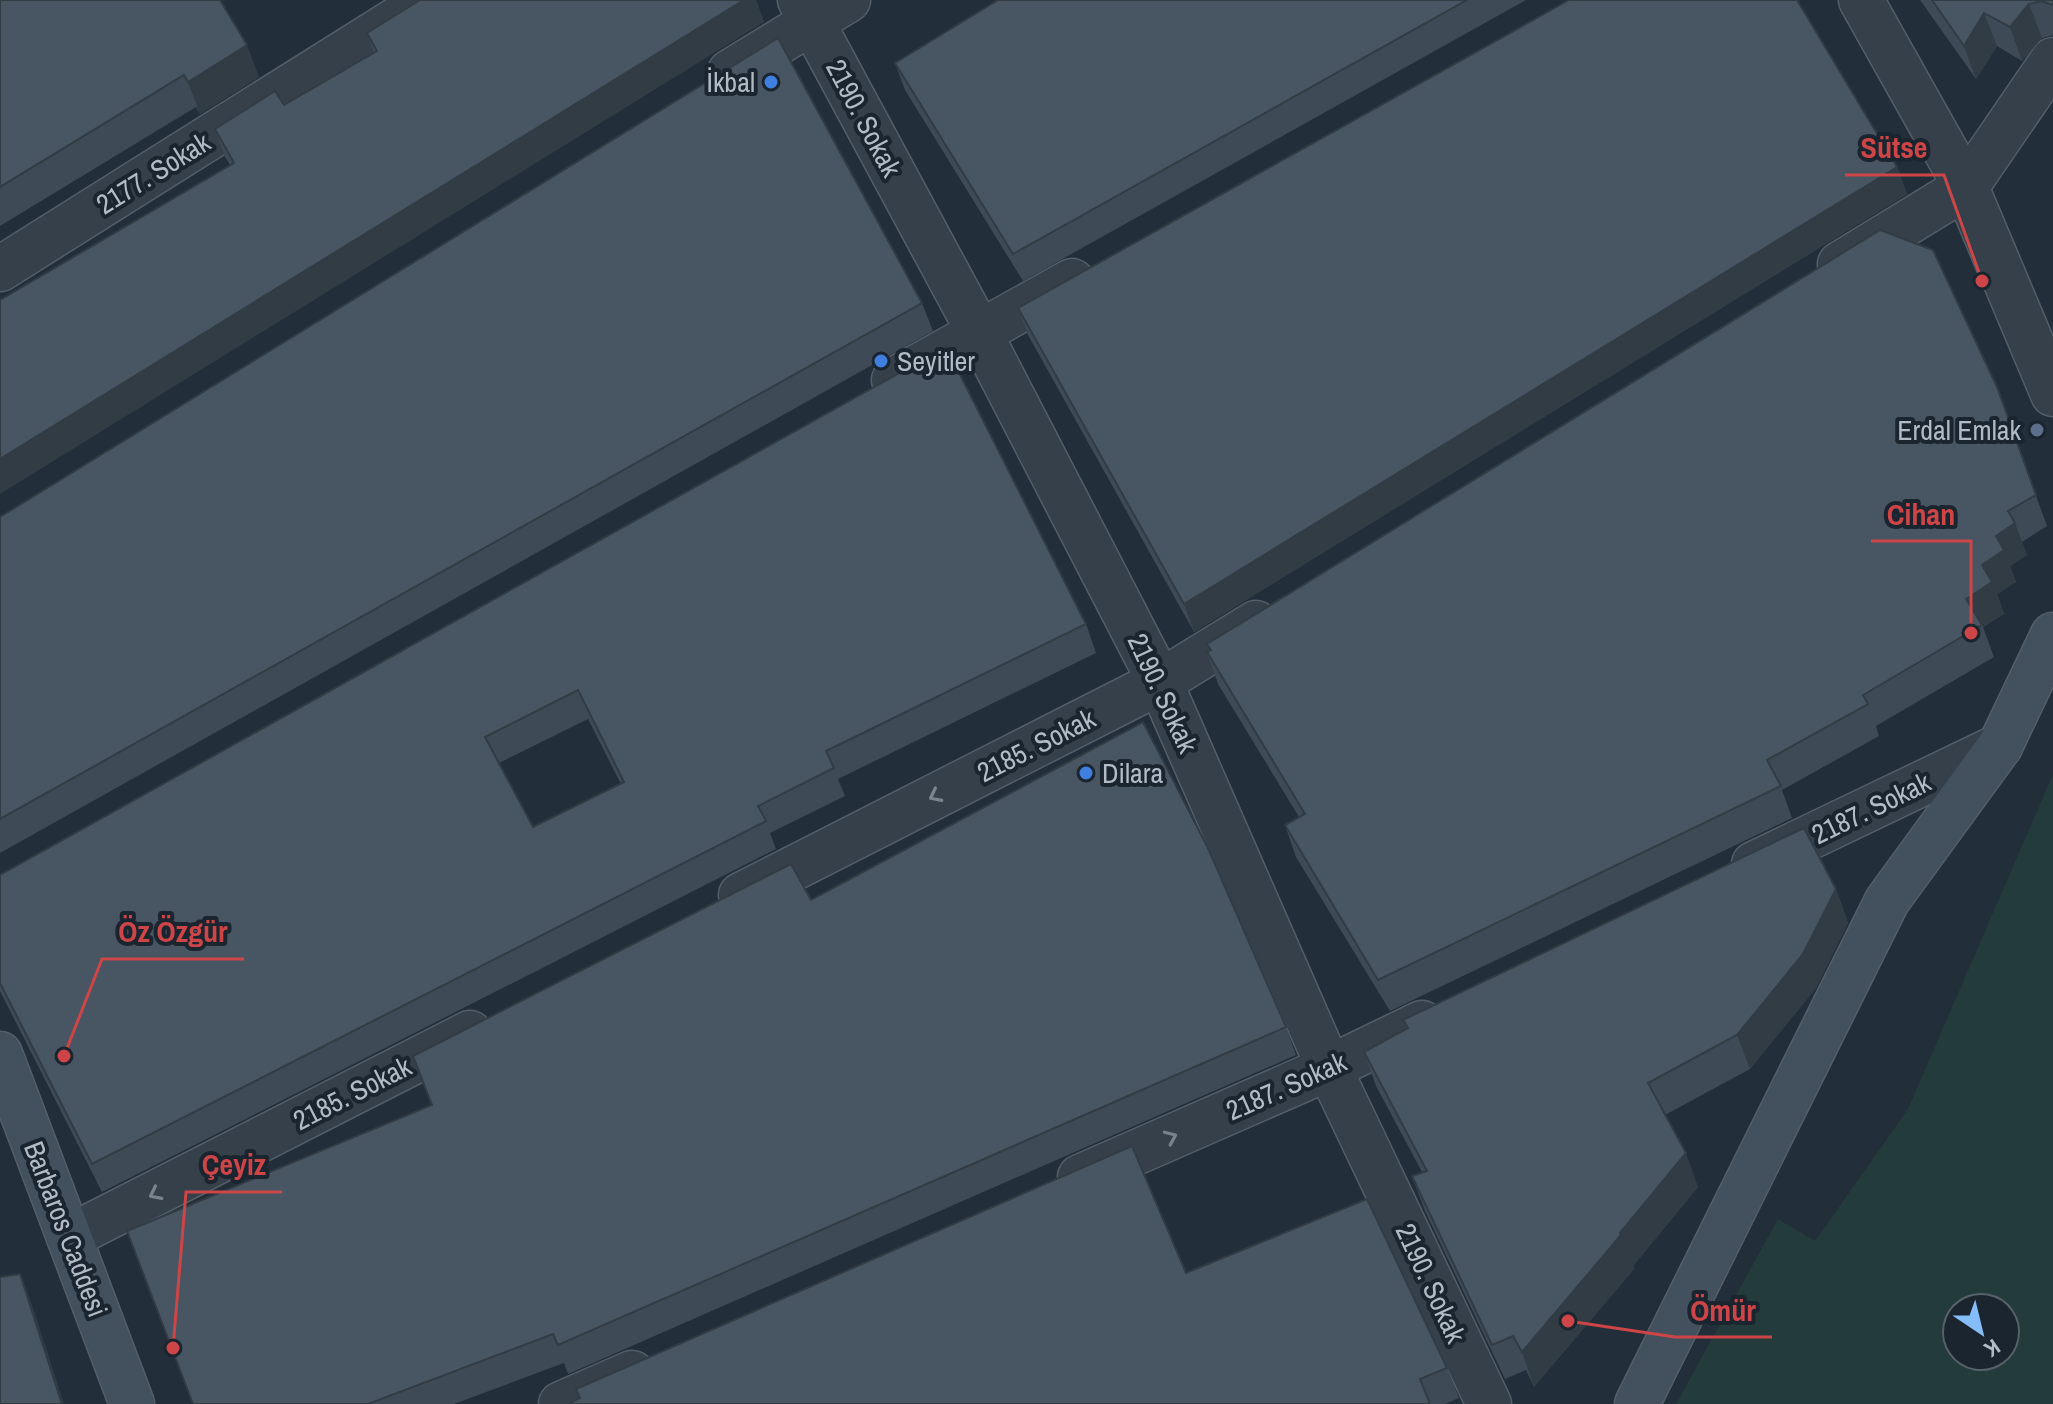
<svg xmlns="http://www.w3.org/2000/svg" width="2053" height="1404" viewBox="0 0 2053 1404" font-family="'Archivo Narrow',sans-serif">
  <rect width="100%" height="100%" fill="#222e3a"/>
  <path fill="#243b3b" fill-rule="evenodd" d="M2053,774V1404H1676L1778,1219L1815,1241L1908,1109ZM1957,1308H2005V1356H1957Z"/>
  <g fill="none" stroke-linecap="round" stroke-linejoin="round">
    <g stroke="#535e68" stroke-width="47">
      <g id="street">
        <path d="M800,0L979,332L1160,682L1329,1068L1489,1404"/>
        <path d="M1861,0L1966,187L2053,394"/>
        <path d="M730,72L848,0"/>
        <path d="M1840,264L1966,187L2053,60"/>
        <path d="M0,269L428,0"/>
        <path d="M894,380L1072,281"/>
        <path d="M1754,864L2000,746"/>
        <path d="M741,895L1160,682L1256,623"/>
        <path d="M1080,1177L1329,1068L1422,1023"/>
        <path d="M69,1237L470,1033"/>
        <path d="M561,1404L632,1373"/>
      </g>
    </g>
    <g stroke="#535e68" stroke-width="47">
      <g id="secondary">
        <path d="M0,1054L132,1404"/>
        <path d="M1637,1404L1887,901L2000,746L2053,635"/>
      </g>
    </g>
    <use href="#street" stroke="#35404a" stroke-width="44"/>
    <use href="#secondary" stroke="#43505d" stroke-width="44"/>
  </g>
  <g fill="#3e4a55" fill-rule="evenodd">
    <path d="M0,0L259,77L200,114L196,107L0,226Z"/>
    <path d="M420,0H756L764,22L230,165L225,157L215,129L284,105L374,53L367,33Z"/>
    <path d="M998,0H1526L1023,281L905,90L895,63Z"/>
    <path d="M1920,0H2053V35L2042,38L2022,61L1997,46L1976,79Z"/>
    <path d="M1897,167L1907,194L1194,632L1028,335L1018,308Z"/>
    <path d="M922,303L933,331L0,853V517Z"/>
    <path d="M946,347L1086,624L1096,653L838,779L845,796L770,833L776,849L102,1192L0,991V875ZM588,719L621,784L533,827L499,763Z"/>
    <path d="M1997,387L2047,526L2022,542L2027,555L2010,566L2016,582L1997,594L2004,614L1983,627L1994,657L1876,726L1879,736L1782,790L1792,818L1390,1011L1296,857L1285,825L1299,817L1218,684L1207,652L1210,650L1207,644Z"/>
    <path d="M1836,889L1848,923L1816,988L1750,1069L1665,1115L1698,1187L1633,1266L1634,1269L1534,1387L1526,1370L1505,1379L1425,1211L1412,1176L1422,1172L1376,1086L1364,1052L1406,1029L1403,1020Z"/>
    <path d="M811,900L1286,1027L1296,1055L568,1374L564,1363L454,1404H193L431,1105L413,1056Z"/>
    <path d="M1186,1273L1447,1368L1459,1398L1445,1404H568Z"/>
  </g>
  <g fill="#323c45">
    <path d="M744,0H756L764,22L0,494V459Z"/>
    <path d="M2029,4L2042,38L2022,61L2010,27Z"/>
    <path d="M1984,13L1997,46L1976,79L1964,46Z"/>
    <path d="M247,45L259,77L200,114L188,82Z"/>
    <path d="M1897,167L1907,194L1194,632L1184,604Z"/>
    <path d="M2015,523L2027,555L2010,566L2016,582L1997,594L2004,614L1983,627L1966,599L1996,536Z"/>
    <path d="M1836,889L1848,923L1816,988L1750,1069L1737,1035Z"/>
    <path d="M1686,1153L1698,1187L1633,1266L1634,1269L1534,1387L1522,1352Z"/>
    <path d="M20,1274L33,1308L64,1404H62Z"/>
  </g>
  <g fill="#485663" stroke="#323c45" stroke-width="2" fill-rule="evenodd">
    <path d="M0,0H220L247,45L188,82L184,75L0,187Z"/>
    <path d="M420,0H744L0,459V300L234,163L215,129L275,91L284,105L377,51L367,33Z"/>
    <path d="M998,0H1467L1013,254L895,63Z"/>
    <path d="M1569,0H1797L1897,167L1184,604L1018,308Z"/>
    <path d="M1932,0H2053V5L2042,1L2029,4L2010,27L1984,13L1964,46Z"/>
    <path d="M778,38L922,303L0,819V517Z"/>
    <path d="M1880,230L1933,250L1997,387L2036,495L2008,511L2015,523L1996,536L2004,550L1982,565L1992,582L1966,599L1982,625L1863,695L1868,704L1767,760L1781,786L1378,980L1285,825L1305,814L1207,652L1211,650L1207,644Z"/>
    <path d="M946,347L1086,624L826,751L834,768L758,806L766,821L92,1164L0,983V875ZM578,690L624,782L533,827L485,737Z"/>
    <path d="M1143,722L1208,848L1286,1027L558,1345L553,1334L368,1404H193L127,1231L432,1105L413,1056L791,864L811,900Z"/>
    <path d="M1804,828L1836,889L1803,954L1737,1035L1648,1083L1686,1153L1620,1233L1621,1235L1522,1352L1513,1336L1492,1345L1412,1176L1427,1171L1364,1052L1408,1028L1403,1020Z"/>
    <path d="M1132,1146L1186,1273L1367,1199L1447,1368L1420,1379L1430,1404H568L580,1398L576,1389Z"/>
    <path d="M20,1274L62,1404H0V1276V1277Z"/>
  </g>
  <defs><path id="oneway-chevron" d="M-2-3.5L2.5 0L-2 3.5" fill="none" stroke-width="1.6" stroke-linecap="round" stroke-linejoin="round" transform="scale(2)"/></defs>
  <g stroke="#79848e">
    <use href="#oneway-chevron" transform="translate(935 796) rotate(153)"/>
    <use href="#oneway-chevron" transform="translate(1171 1137) rotate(-24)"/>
    <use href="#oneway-chevron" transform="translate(155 1194) rotate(153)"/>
  </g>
  <g fill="#3f7fe0" stroke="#1b252f" stroke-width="3">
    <circle cx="771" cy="82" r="8"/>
    <circle cx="881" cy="361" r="8"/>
    <circle cx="1086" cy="773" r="8"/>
  </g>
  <circle fill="#5c6f8a" stroke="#1b252f" stroke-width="3" cx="2037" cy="430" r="8"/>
  <g text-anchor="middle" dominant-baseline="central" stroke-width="8" stroke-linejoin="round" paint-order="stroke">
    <g font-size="28" fill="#b0bbc6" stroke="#1b252f" text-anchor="end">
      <text x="755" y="82">İkbal</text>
      <text x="897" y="361" text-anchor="start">Seyitler</text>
      <text x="2021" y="430">Erdal Emlak</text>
      <text x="1102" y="773" text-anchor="start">Dilara</text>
    </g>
    <g font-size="28" fill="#b0bbc6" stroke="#1b252f">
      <text transform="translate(864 118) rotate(62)">2190. Sokak</text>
      <text transform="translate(153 173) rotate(-32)">2177. Sokak</text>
      <text transform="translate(1163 693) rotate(65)">2190. Sokak</text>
      <text transform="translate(1036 745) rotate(-27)">2185. Sokak</text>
      <text transform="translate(1871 808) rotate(-26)">2187. Sokak</text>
      <text transform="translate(1286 1086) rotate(-24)">2187. Sokak</text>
      <text transform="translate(352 1093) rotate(-27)">2185. Sokak</text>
      <text transform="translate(66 1229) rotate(69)">Barbaros Caddesi</text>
      <text transform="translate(1431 1283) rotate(65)">2190. Sokak</text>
    </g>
  </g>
  <path fill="none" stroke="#ce4548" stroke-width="3" d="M1982 281L1944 175H1845M1971 633L1971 541H1871M64 1056L102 959H244M173 1348L186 1192H282M1568 1321L1675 1337H1772"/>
  <g fill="#ce4548" stroke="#1b252f" stroke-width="3">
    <circle cx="1982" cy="281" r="8"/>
    <circle cx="1971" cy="633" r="8"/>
    <circle cx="64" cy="1056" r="8"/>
    <circle cx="173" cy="1348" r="8"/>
    <circle cx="1568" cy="1321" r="8"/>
  </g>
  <g font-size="30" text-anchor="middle" font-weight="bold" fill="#ce4548" stroke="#1b252f" stroke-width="8" stroke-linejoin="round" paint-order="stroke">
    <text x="1894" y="158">Sütse</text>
    <text x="1921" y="525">Cihan</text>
    <text x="173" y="942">Öz Özgür</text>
    <text x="234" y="1175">Çeyiz</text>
    <text x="1723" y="1321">Ömür</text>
  </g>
  <g transform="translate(1981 1332) rotate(145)"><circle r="38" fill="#1b252f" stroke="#57616b" stroke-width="2"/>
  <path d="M0-6L14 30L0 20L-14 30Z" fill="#84bdf7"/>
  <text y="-12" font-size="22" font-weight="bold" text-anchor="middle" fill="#b0bbc6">K</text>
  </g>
</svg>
